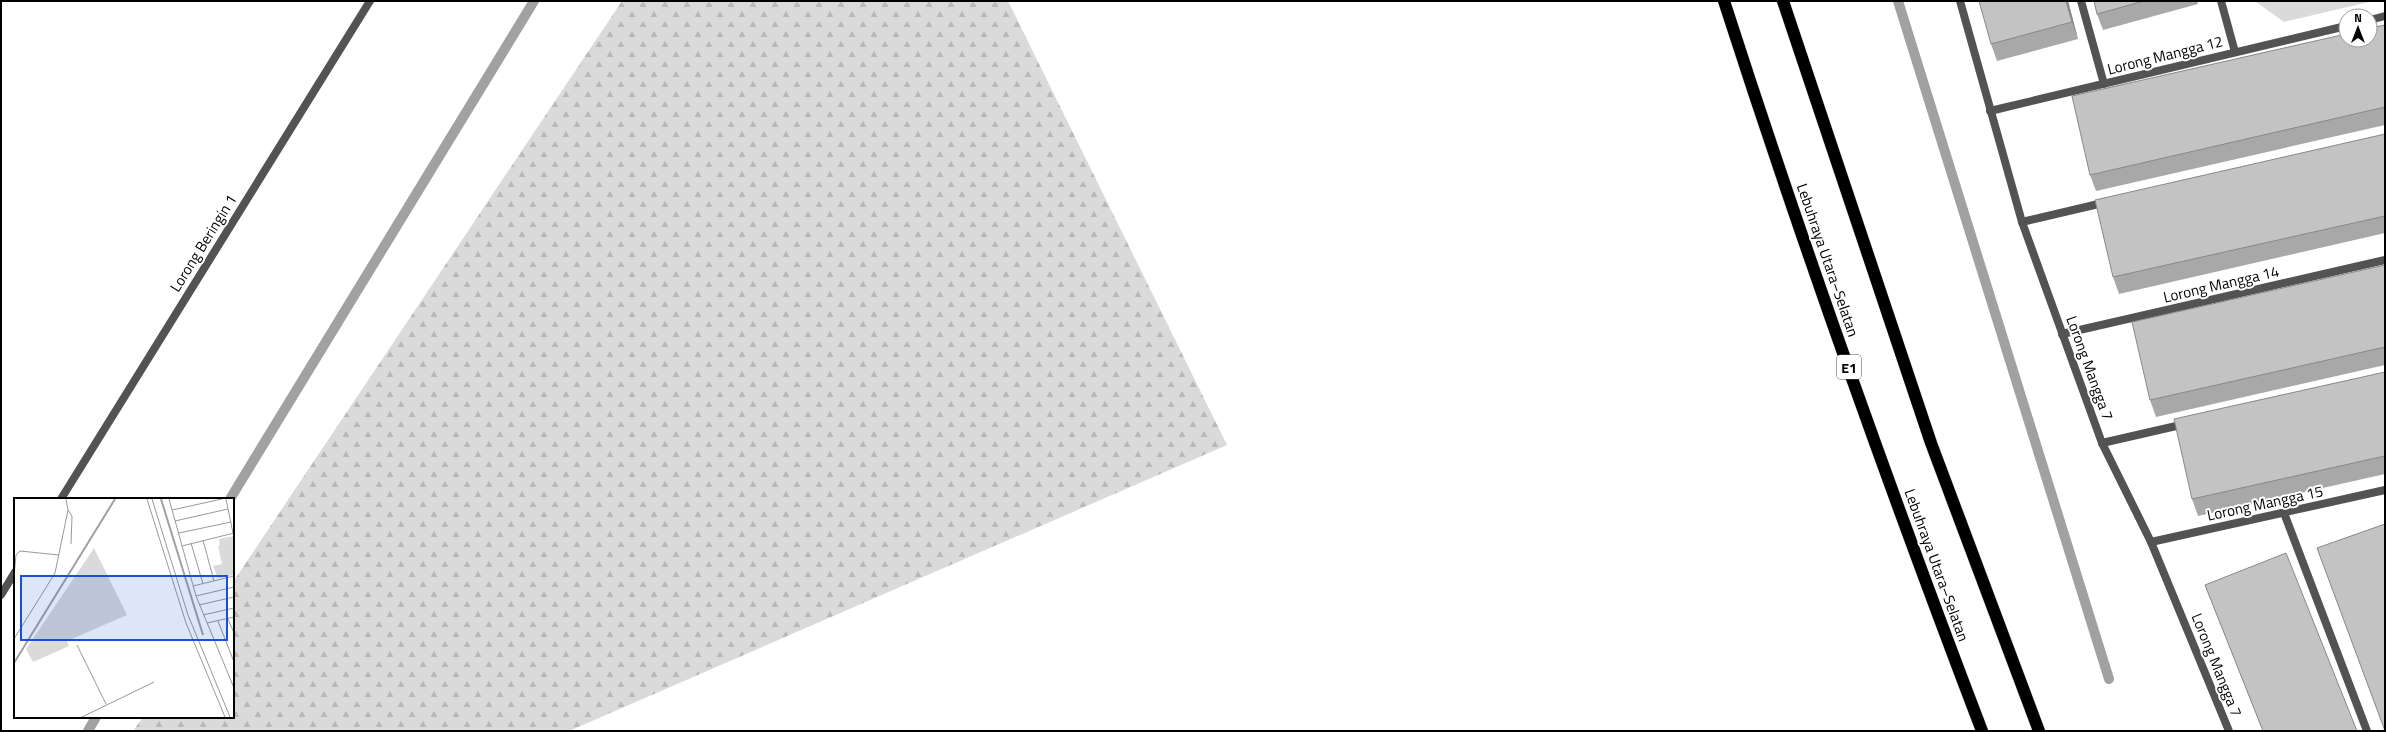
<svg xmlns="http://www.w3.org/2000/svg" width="2386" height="732" viewBox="0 0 2386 732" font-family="'Titillium Web',sans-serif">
  <defs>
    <pattern id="forest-firs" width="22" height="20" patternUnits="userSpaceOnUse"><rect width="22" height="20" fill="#dadada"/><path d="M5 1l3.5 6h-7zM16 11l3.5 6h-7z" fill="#b9b9b9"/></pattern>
  </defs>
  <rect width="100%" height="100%" fill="#fff"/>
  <path fill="#dadada" d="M2255,1H2373L2284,22Z"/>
  <path fill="url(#forest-firs)" d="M622,1H1008L1227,445L569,731H133L143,717H233V582Z"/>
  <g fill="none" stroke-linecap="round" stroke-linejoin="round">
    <g stroke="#a1a1a1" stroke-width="10">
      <path d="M1898,1L2109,679"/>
      <path d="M230,499L534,1"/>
      <path d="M88,731L96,717"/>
    </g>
    <g stroke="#dbdbdb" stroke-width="13">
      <g id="motorway">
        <path d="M1724,1C1803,246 1890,490 1982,731"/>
        <path d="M1783,1L1931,443L2039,731"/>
      </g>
    </g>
    <g stroke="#535353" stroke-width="8">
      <path d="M2081,1L2104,84"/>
      <path d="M2022,222L2107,202"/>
      <path d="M2102,443L2185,424"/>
      <path d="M2284,513L2367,731"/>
    </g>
    <g stroke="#535353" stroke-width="8">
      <path d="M1960,1L2022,222L2102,443L2151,542L2229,731"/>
      <path d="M2221,1L2235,52"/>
      <path d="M2370,20L2385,16"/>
      <path d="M1990,111L2346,26"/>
      <path d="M2062,334L2385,260"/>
      <path d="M61,499L370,1"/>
      <path d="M2151,542L2385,490"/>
      <path d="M1,595L15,572"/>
    </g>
    <use href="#motorway" stroke="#000" stroke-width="12"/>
  </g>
  <g fill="#a8a8a8">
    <path d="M2068,1L2078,39L1997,61L1991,44Z"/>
    <path d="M2094,1H2197L2198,4L2103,30L2097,14Z"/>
    <path d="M2385,25V125L2096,191L2090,175Z"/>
    <path d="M2385,134V233L2119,294L2113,277Z"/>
    <path d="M2385,265V365L2156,417L2150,400Z"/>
    <path d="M2385,372V474L2198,516L2192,499Z"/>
    <path d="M2205,585L2357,731H2263Z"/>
  </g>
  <path fill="#888" d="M2066,1H2068L2078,39L2072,22Z"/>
  <g fill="#c3c3c3" stroke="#888">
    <path d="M1979,1H2066L2072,22L1991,44Z"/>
    <path d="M2094,1H2144L2097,14Z"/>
    <path d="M2385,25V107L2090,175L2072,96L2346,34V40H2370V28Z"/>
    <path d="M2385,134V216L2113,277L2095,200Z"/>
    <path d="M2385,265V347L2150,400L2132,322Z"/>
    <path d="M2385,372V456L2192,499L2174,419Z"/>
    <path d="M2385,524V731L2317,548Z"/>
    <path d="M2286,553L2357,731H2263L2205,585Z"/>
  </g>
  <g text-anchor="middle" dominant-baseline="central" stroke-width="4" stroke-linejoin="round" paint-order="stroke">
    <rect fill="#fff" stroke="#4c4c4c" stroke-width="1" x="1837" y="355" width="24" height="24" rx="3"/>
    <g font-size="14" font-weight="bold" fill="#000">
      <text x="1849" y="367">E1</text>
    </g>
    <g font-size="15" fill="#000" stroke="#fff">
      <text transform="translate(2165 55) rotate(-14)">Lorong Mangga 12</text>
      <text transform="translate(203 243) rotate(-58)">Lorong Beringin 1</text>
      <text transform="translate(1828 260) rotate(71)">Lebuhraya Utara–Selatan</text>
      <text transform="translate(2221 284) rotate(-13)">Lorong Mangga 14</text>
      <text transform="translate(2090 368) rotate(70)">Lorong Mangga 7</text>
      <text transform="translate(2265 503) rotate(-12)">Lorong Mangga 15</text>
      <text transform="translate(1937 565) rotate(70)">Lebuhraya Utara–Selatan</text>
      <text transform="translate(2217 665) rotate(68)">Lorong Mangga 7</text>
    </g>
  </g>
  <g transform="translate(14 498)">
    <rect width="220" height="220" fill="#fff"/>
    <path d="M220,38V77L204,80L199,68L208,66L204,48L206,47L205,41Z" fill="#dadada"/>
    <path d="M80,50L113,117L53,143L55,148L19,164L12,151Z" fill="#dadada"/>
    <path fill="none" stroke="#a1a1a1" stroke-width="2" d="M147,1L189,137M0,165L101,1"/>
    <path fill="none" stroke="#999" stroke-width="1" d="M133,1L172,125L211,219M138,1L174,117L216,219M155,1L182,98L220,190M212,1L219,35M54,12L58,18L57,46M158,12L208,1M161,23L214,11M165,35L217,24M189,42L200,83M177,45L189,86M168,48L220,35M0,78L2,57L6,53L45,57M179,88L220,78M182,98L220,89M185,107L220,99M189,117L220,110M214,121L220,135M204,123L220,164M193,125L220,119M0,141L41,75L54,12L52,1M63,147L92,206M68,219L140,184"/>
    <path fill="#1d4ed8" fill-opacity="0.15" stroke="#1d4ed8" stroke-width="2" d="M7,78H213V142H7Z"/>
    <rect width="220" height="220" fill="none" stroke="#000" stroke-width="2"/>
  </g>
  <rect width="2386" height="732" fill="none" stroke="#000000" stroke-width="4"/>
  <g transform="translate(2358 28)"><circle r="19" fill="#ffffff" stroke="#999999"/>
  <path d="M0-3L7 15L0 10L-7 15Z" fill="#000000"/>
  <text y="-6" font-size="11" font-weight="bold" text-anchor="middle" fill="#000000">N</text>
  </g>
</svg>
